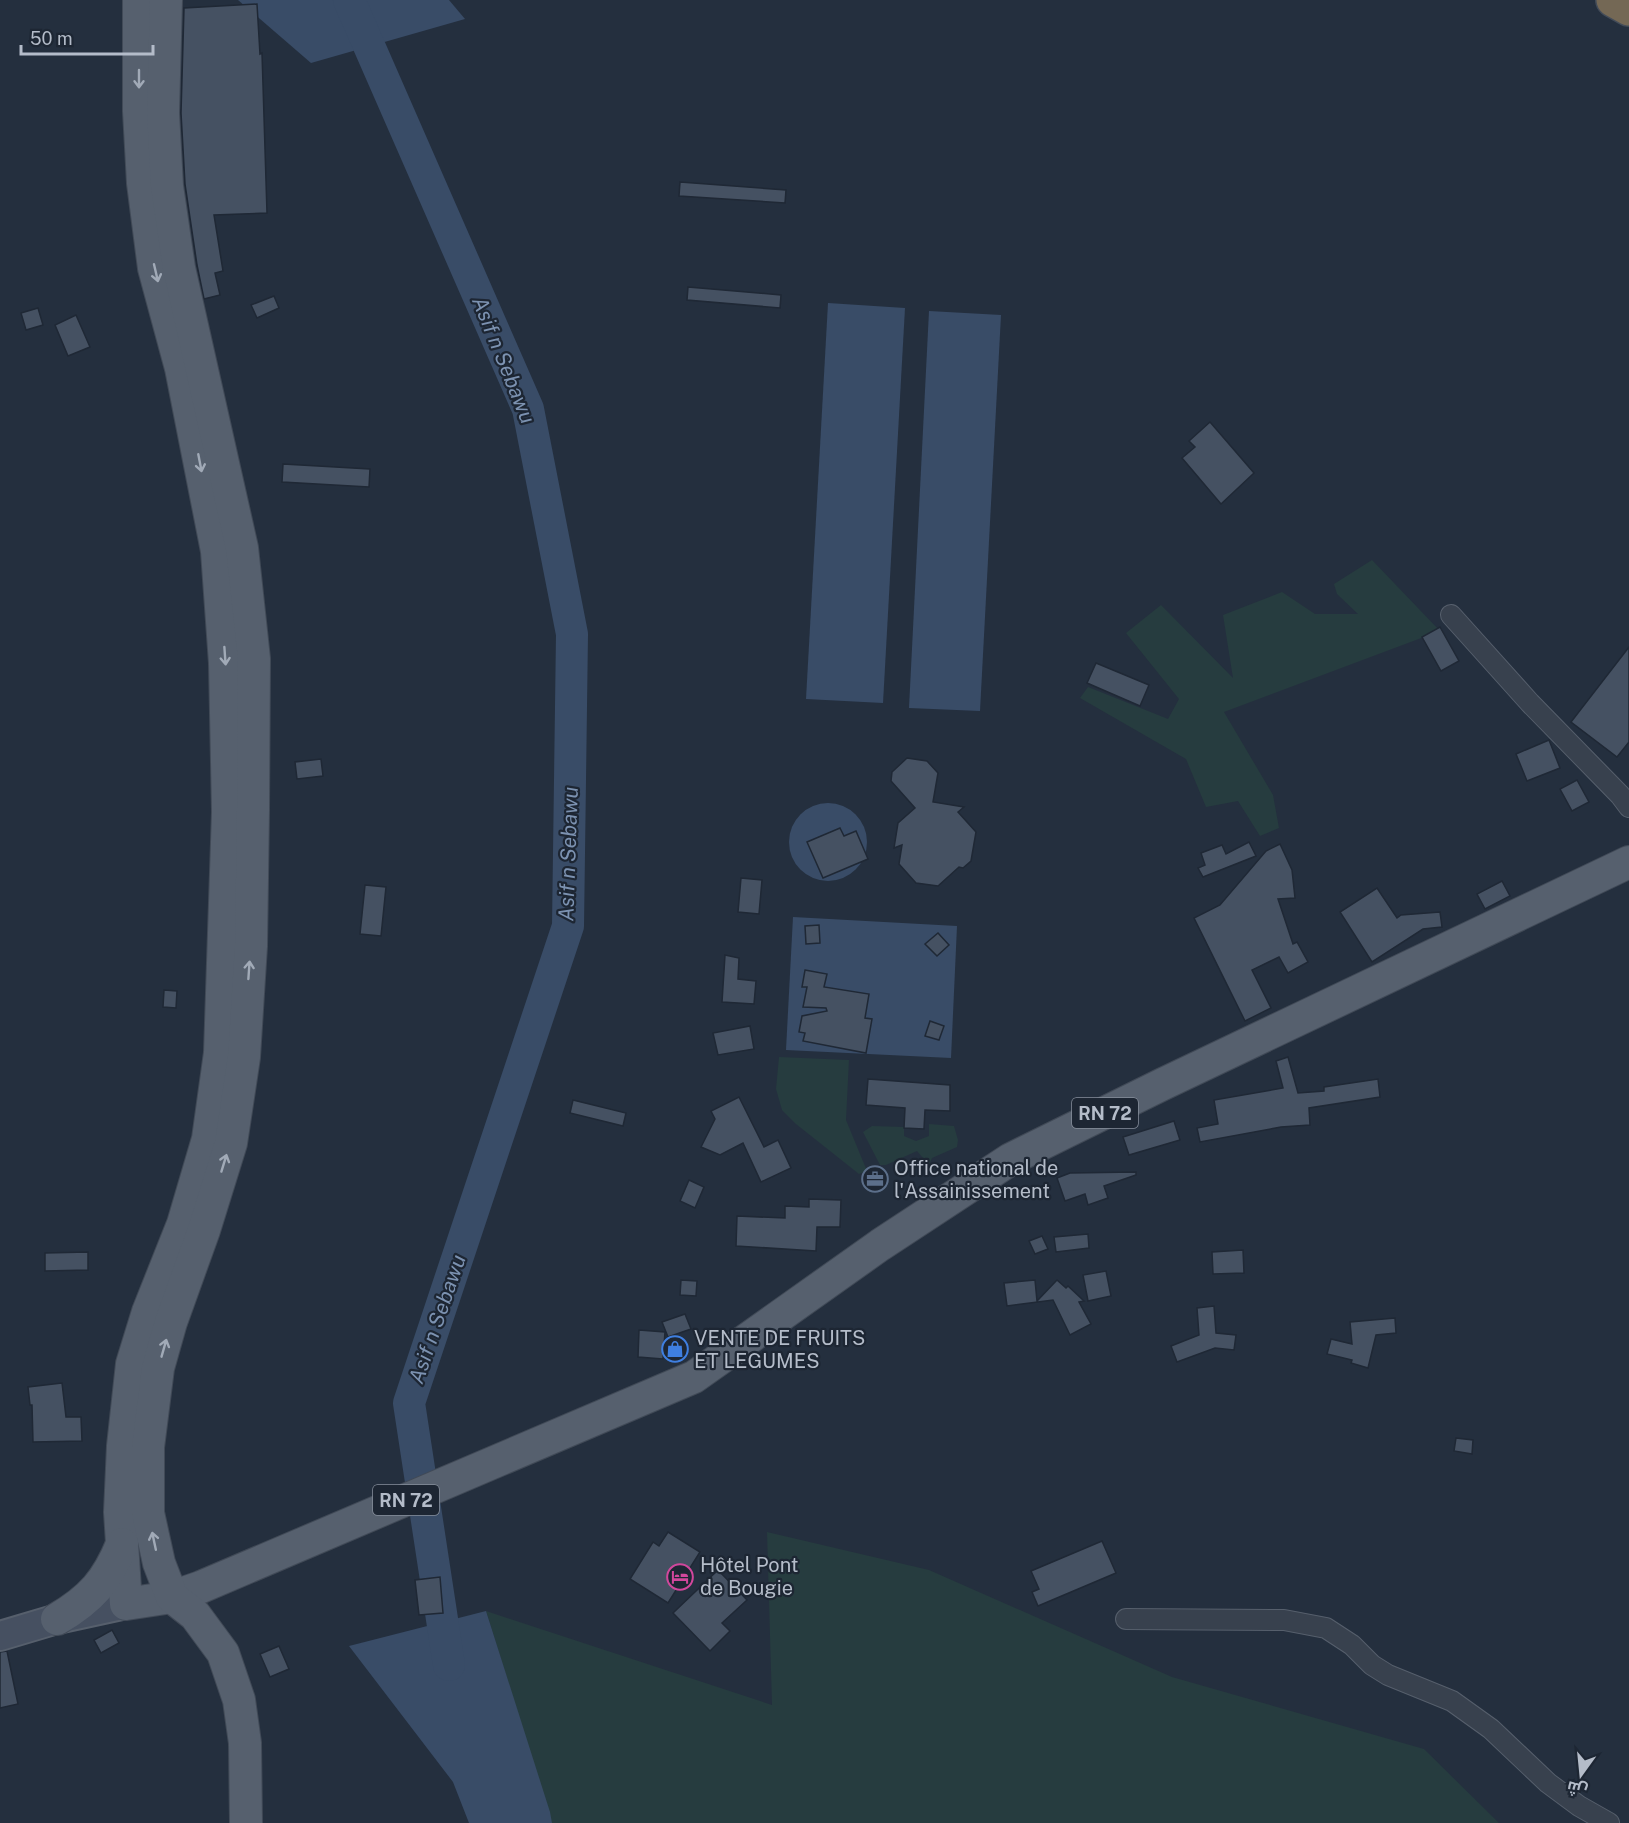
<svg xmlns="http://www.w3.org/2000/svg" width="1629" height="1823" viewBox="0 0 1629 1823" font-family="'Public Sans',Cairo,sans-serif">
  <rect width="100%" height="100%" fill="#242f3e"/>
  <g fill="#263c3f">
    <path d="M1372,560L1440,631L1224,712L1273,795L1279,828L1260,836L1238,801L1206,807L1186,759L1080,698L1088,687L1168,719L1179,699L1126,633L1161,605L1233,678L1223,615L1282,592L1315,614H1358L1337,594L1334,584Z"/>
    <path d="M779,1057L849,1060L846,1120L867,1171L859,1174L796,1124L782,1110L776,1089Z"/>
    <path d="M929,1124L954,1126L958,1140L957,1147L932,1158L929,1165L917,1151L886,1165H880L863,1132L872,1126L904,1127V1136L916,1141L929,1136Z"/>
    <path d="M767,1532L929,1570L1172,1677L1424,1749L1499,1823H552L486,1611L772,1705Z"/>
  </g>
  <g fill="#394c67">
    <path d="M238,0H449L465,19L311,63Z"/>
    <path d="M828,303L905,308L883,703L806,699Z"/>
    <path d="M929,311L1001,315L980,711L909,708Z"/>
    <circle cx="828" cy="842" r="39"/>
    <path d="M793,917L957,926L951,1058L786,1050Z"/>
    <path d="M486,1611L550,1812L552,1823H469L453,1782L349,1646Z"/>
  </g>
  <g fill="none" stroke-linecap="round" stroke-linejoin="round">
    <path stroke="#394c67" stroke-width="32" d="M349,0L528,409L572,634L568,926L409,1403L449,1665"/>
  </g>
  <g fill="#455162" stroke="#1f2835" stroke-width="1.5">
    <path d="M257,4L260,54L262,53L267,213L214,215L223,271L215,273L220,295L204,299L197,265L185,184L181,113L184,8Z"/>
    <path d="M680,182L786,190L785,203L679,196Z"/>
    <path d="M688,287L781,295L780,308L687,300Z"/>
    <path d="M274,296L279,308L257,318L251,305Z"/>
    <path d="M38,308L43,325L26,330L21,313Z"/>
    <path d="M76,315L90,347L68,356L55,325Z"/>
    <path d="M1210,422L1254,473L1221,504L1182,458L1195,447L1189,441Z"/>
    <path d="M283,464L370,469L369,487L282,482Z"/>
    <path d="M1440,627L1459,661L1441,671L1422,637Z"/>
    <path d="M1629,647V742L1617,757L1571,722Z"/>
    <path d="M1096,663L1149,685L1140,706L1087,683Z"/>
    <path d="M1549,740L1560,768L1527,781L1516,754Z"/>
    <path d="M907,758L927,761L938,773L933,802L964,807L958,812L976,832L971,861L963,868L959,867L938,886L916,883L899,864L902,845L894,848L898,823L915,808L891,781L892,772Z"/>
    <path d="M321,759L323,776L297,779L295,762Z"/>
    <path d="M1577,780L1589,802L1572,811L1560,789Z"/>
    <path d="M840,828L844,836L856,831L868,859L823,878L807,842Z"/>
    <path d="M1249,842L1256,856L1203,877L1198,868L1205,865L1201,853L1222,845L1226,854Z"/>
    <path d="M1280,844L1292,870L1295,898L1278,899L1293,944L1297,942L1308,962L1288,973L1279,957L1252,970L1271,1008L1245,1021L1194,918L1220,905L1266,851Z"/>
    <path d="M741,878L762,880L759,914L738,912Z"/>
    <path d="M1502,881L1510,896L1485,909L1477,894Z"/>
    <path d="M365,885L386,887L381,936L360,934Z"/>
    <path d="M1377,888L1397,918L1401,915L1440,912L1442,927L1423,929L1372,962L1340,912Z"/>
    <path d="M819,925L820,943L806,944L805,926Z"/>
    <path d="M938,933L949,945L937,956L925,944Z"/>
    <path d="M725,955L739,958L738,979L756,981L754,1004L722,1002Z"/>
    <path d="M805,970L827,974L824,987L869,994L865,1018L872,1019L866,1053L803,1041L805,1033L799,1032L802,1016L827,1011L826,1008L803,1007L807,987H802Z"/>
    <path d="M164,990L177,991L176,1008L163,1007Z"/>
    <path d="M930,1021L944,1026L939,1040L925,1036Z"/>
    <path d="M750,1026L754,1049L718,1055L713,1033Z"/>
    <path d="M1288,1057L1298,1093L1324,1091V1087L1378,1079L1380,1097L1309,1108L1310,1125L1281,1127L1200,1142L1197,1128L1218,1124L1214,1100L1283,1088L1276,1061Z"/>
    <path d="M868,1079L950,1085V1111L925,1110L924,1129L904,1128L905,1108L866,1105Z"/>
    <path d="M739,1097L764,1147L778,1140L791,1168L761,1182L743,1143L720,1155L701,1147L715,1119L711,1111Z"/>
    <path d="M573,1100L626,1113L623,1126L570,1113Z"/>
    <path d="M1174,1121L1180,1140L1129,1155L1123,1137Z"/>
    <path d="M1136,1172V1175L1104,1186L1108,1198L1088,1205L1085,1194L1065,1201L1057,1178L1070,1173Z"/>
    <path d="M689,1180L704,1187L695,1208L680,1201Z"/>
    <path d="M809,1199L841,1200L840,1227H817L816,1251L736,1246L737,1216L785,1218V1206L809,1207Z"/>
    <path d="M1088,1234L1089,1248L1056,1252L1054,1237Z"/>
    <path d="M1042,1236L1048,1249L1035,1254L1029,1241Z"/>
    <path d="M1243,1250L1244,1273L1213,1274L1212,1252Z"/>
    <path d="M88,1252V1270L45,1271V1253Z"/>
    <path d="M1106,1271L1111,1296L1088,1301L1083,1275Z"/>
    <path d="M681,1280L697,1281L696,1296L680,1295Z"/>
    <path d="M1035,1280L1037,1301L1057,1280L1066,1288L1068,1286L1084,1301L1079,1302L1091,1324L1070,1335L1053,1300L1007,1306L1004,1283Z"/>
    <path d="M1214,1306L1216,1333L1236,1335L1234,1350L1215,1348L1177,1362L1171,1346L1199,1335L1197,1308Z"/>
    <path d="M685,1314L691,1329L668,1337L662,1322Z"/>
    <path d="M1395,1318L1396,1333L1376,1335L1368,1368L1351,1363L1352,1360L1327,1354L1331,1339L1352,1344L1350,1322Z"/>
    <path d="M639,1330L665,1332L663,1359L638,1357Z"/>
    <path d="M62,1383L66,1417H81L82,1441L33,1442L32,1405H30L28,1387Z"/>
    <path d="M1456,1438L1473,1440L1472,1454L1454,1451Z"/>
    <path d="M668,1532L700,1552L668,1603L630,1579L653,1542L659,1546Z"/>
    <path d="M1102,1541L1116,1573L1038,1606L1032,1592L1039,1589L1031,1571Z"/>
    <path d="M718,1570L747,1600L722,1623L730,1631L710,1651L673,1613Z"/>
    <path d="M440,1577L443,1613L419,1615L415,1580Z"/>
    <path d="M112,1630L119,1643L101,1653L94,1640Z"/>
    <path d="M279,1646L289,1669L270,1677L260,1654Z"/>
    <path d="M7,1651L18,1704L0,1708V1652Z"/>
  </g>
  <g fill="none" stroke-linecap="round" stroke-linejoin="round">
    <g stroke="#565f6c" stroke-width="22">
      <g id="street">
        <path d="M1451,615L1530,703L1620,795L1629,807"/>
        <path d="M1126,1619L1284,1620L1326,1628L1352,1645L1372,1665L1388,1675L1452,1701L1491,1729L1548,1783L1579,1806L1609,1823"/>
      </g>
    </g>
    <g stroke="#565f6c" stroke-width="32">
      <path id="secondary" d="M0,1636L57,1619L126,1604"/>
    </g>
    <g stroke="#414a57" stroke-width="34">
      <g id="primary">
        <path d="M139,0V111L143,183L154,268L181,368L217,551L225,663L228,812L220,1053L208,1139L183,1224L148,1312L132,1364L123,1446L120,1512L126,1604L172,1597L201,1587L694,1377L880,1245L1011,1159L1163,1084L1629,862"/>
        <path d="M166,0L163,113L167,186L179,268L242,548L254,659L253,811L251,946L244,1057L231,1143L204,1230L171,1322L158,1368L148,1447V1513L159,1563L172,1597L195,1615L223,1653L239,1700L245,1743L246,1823"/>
        <path d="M57,1619C91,1599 107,1581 122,1544"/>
      </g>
    </g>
    <g stroke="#434c59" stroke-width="36">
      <path id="highway" d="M1613,0L1629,9"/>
    </g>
    <use href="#street" stroke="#38414e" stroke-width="20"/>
    <use href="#secondary" stroke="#465061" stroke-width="28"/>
    <use href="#primary" stroke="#56606e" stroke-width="32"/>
    <use href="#highway" stroke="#746855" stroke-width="33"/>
  </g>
  <defs><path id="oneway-shaft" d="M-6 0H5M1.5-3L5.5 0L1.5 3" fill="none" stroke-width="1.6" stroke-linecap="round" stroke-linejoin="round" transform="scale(1.5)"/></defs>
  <g stroke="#a1aab7">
    <use href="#oneway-shaft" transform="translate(139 79) rotate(90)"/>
    <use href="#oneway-shaft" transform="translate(156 273) rotate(77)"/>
    <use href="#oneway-shaft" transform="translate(200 463) rotate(79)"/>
    <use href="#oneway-shaft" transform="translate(225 656) rotate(86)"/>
    <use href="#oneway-shaft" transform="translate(249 970) rotate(-86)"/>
    <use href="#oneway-shaft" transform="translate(224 1163) rotate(-73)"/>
    <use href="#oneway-shaft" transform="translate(164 1348) rotate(-74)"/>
    <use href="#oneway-shaft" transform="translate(154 1541) rotate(-102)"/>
  </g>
  <defs>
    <g id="office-ring" transform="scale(1.35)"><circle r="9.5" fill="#1d2633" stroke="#5c6f8a" stroke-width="1.5"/><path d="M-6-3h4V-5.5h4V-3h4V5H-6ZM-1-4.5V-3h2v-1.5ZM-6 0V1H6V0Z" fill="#5c6f8a"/></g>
    <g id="shop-ring" transform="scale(1.35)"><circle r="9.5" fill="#1d2633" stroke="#3f7fe0" stroke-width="1.5"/><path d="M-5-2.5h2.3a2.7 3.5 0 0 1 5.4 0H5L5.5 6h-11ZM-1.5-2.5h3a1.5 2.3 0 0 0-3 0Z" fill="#3f7fe0"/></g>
    <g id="hotel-ring" transform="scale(1.35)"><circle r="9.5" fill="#1d2633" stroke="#d1479c" stroke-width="1.5"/><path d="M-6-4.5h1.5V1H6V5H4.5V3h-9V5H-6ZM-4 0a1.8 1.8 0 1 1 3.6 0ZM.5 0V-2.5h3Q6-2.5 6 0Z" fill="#d1479c"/></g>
  </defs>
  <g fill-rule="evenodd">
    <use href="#office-ring" x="875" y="1179"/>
    <use href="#shop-ring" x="675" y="1349"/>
    <use href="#hotel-ring" x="680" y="1577"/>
  </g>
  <g text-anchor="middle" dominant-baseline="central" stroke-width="4.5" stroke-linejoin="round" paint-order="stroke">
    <g fill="#1d2633" stroke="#878f9c" stroke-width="1.5">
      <rect x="1072" y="1098" width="66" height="30" rx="4.5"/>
      <rect x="373" y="1485" width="66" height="30" rx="4.5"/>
    </g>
    <g font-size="18" font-weight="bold" fill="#b4bcc9">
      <text x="1105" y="1113">RN 72</text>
      <text x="406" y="1500">RN 72</text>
    </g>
    <g font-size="20" fill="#b4bcc9" stroke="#1d2633" text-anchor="start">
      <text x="894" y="1168">Office national de<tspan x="894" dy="23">l'Assainissement</tspan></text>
      <text x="694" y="1338">VENTE DE FRUITS<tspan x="694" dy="23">ET LEGUMES</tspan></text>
      <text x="700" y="1565">Hôtel Pont<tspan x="700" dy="23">de Bougie</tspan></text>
    </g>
    <g font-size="21" font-style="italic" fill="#7c92b1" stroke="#1d2633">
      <text transform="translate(504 360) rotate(68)">Asif n Sebawu</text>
      <text transform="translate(568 854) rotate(-88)">Asif n Sebawu</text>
      <text transform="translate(437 1319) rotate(-71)">Asif n Sebawu</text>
    </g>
  </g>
  <g transform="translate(1581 1775) rotate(195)" stroke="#1d2633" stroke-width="4.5" paint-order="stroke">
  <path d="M0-4.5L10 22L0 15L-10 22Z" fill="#b4bcc9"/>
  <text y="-9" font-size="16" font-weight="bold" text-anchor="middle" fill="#b4bcc9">ش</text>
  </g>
  <path d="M21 45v9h132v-9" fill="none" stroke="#b4bcc9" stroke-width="3"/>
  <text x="30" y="45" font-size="18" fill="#b4bcc9" stroke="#1d2633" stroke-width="4.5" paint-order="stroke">50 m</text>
</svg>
